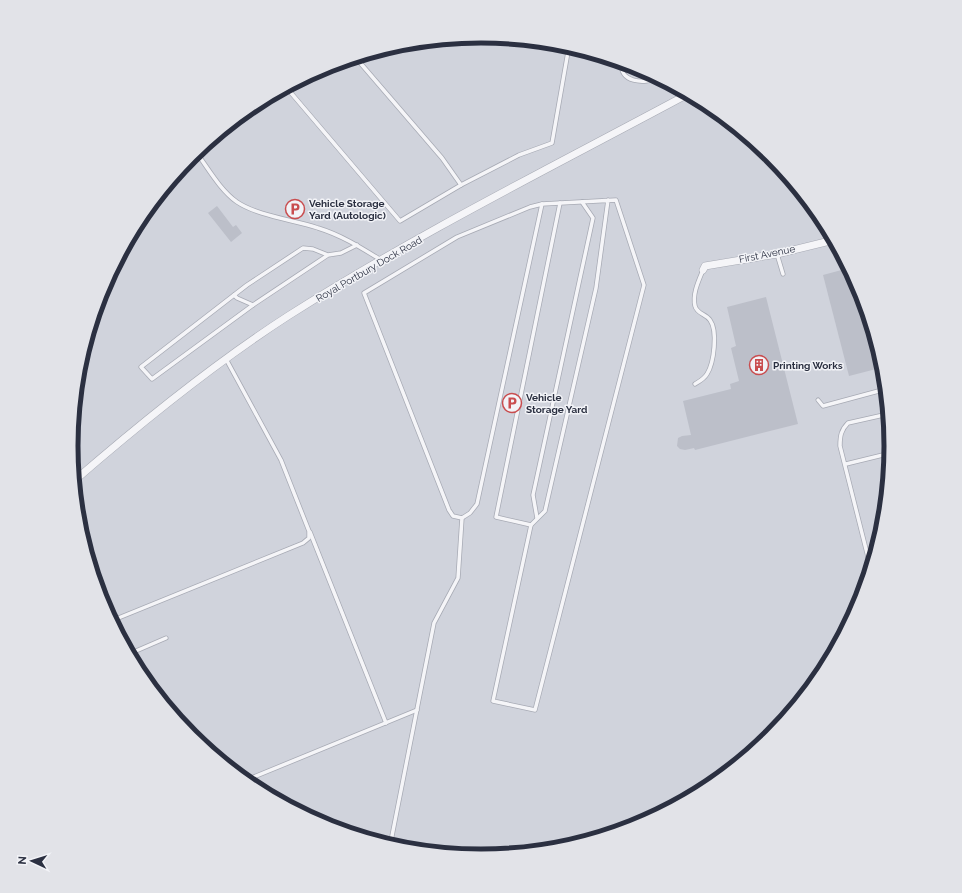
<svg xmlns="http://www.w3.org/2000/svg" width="962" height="893" viewBox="0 0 962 893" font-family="Raleway,sans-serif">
  <rect width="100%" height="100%" fill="#e2e4ea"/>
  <circle fill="#d0d3dc" cx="481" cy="446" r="409"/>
  <g fill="#bcbfc9">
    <path d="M217,206L233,227L236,225L242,233L231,242L208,213Z"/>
    <path d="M849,268L860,290L884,367L849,376L823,275Z"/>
    <path d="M766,297L798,424L695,450L694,448L685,450L680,449L677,446L678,438L682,436L691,435L683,401L731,389L730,384L739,381L731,348L736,346L727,307Z"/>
  </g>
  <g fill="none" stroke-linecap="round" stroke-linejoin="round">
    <g stroke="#a7aab4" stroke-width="5">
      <g id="service">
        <path d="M356,58L442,158L461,185L519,155L552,143L569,46"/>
        <path d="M622,62C618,83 645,84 658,78"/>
        <path d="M286,87L400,221L461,185"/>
        <path d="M196,152C208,168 220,190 237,202C258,216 294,220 318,228C341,235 360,247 381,260"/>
        <path d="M796,186L804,202L811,204"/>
        <path d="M542,204L616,200L644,285L535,710L493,701L531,525L545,511L596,288L608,200"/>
        <path d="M542,204L477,504L470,513L462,518L453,516L449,510L364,293L457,237L530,207Z"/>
        <path d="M777,254L783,274"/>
        <path d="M328,255L313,249L303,248L247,285L141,367L152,379L253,305L328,255L341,253L357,245"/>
        <path d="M234,295L237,298L253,305"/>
        <path d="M695,384C700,381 704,379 707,374C714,363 718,331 710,320C706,314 697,314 695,306C692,294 699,280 703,270"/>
        <path d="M818,400L823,406L886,389"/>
        <path d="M846,464L891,453"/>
        <path d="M537,518L533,495L593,218L582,202"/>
        <path d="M531,525L496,517L560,203"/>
        <path d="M310,532L386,723"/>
        <path d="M871,569L840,446C840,436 841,430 848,423L888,414"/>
        <path d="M111,621L303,543L309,538V531L281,460L226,359"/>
        <path d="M129,654L166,638"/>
        <path d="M244,781L417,710"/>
        <path d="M390,846L434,623L458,578L462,518"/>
      </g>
    </g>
    <g stroke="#a7aab4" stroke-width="8">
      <g id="minor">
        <path d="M703,270L705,266L777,254L834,240"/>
        <path d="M74,481C142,422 212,365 288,316C417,234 554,166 688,94"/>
      </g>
    </g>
    <use href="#service" stroke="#f5f5f8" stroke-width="3.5"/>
    <use href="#minor" stroke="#f5f5f8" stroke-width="7"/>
  </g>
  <defs>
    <g id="parking-ring" transform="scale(1)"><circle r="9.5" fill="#f2f3f7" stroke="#c94d4f" stroke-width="1.5"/><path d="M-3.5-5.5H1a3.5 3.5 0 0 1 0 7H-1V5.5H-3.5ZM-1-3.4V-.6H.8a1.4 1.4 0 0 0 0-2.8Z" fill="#c94d4f"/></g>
    <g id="building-ring" transform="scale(1)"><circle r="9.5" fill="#f2f3f7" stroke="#c94d4f" stroke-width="1.5"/><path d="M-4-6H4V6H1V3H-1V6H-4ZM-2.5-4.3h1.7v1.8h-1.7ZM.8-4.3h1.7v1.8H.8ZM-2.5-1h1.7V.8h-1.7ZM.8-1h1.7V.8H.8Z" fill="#c94d4f"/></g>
  </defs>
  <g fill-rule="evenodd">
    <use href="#parking-ring" x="295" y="209"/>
    <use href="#building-ring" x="759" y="365"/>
    <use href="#parking-ring" x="512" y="403"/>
  </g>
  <g text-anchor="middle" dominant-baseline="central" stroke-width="3" stroke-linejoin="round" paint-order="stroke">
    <g font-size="10" font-weight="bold" fill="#2b3041" stroke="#f2f3f7" text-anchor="start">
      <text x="309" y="203">Vehicle Storage<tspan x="309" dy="12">Yard (Autologic)</tspan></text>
      <text x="773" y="365">Printing Works</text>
      <text x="526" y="397">Vehicle<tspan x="526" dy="12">Storage Yard</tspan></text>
    </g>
    <g font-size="10" fill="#2b3041" stroke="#f2f3f7">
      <text transform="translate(767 254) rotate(-11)">First Avenue</text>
      <text transform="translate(369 269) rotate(-30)">Royal Portbury Dock Road</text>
    </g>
  </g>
  <path d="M0 0H962V893H0ZM78 446a403 403 0 1 1 806 0a403 403 0 1 1-806 0Z" fill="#e2e3e8" fill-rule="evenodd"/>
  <path fill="none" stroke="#2b3041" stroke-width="5" d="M78 446a403 403 0 1 1 806 0a403 403 0 1 1-806 0Z"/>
  <g transform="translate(32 861) rotate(274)" stroke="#f2f3f7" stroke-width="3" paint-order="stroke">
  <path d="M0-3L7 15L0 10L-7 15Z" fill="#2b3041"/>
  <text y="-6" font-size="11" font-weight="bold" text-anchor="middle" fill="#2b3041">N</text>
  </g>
</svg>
